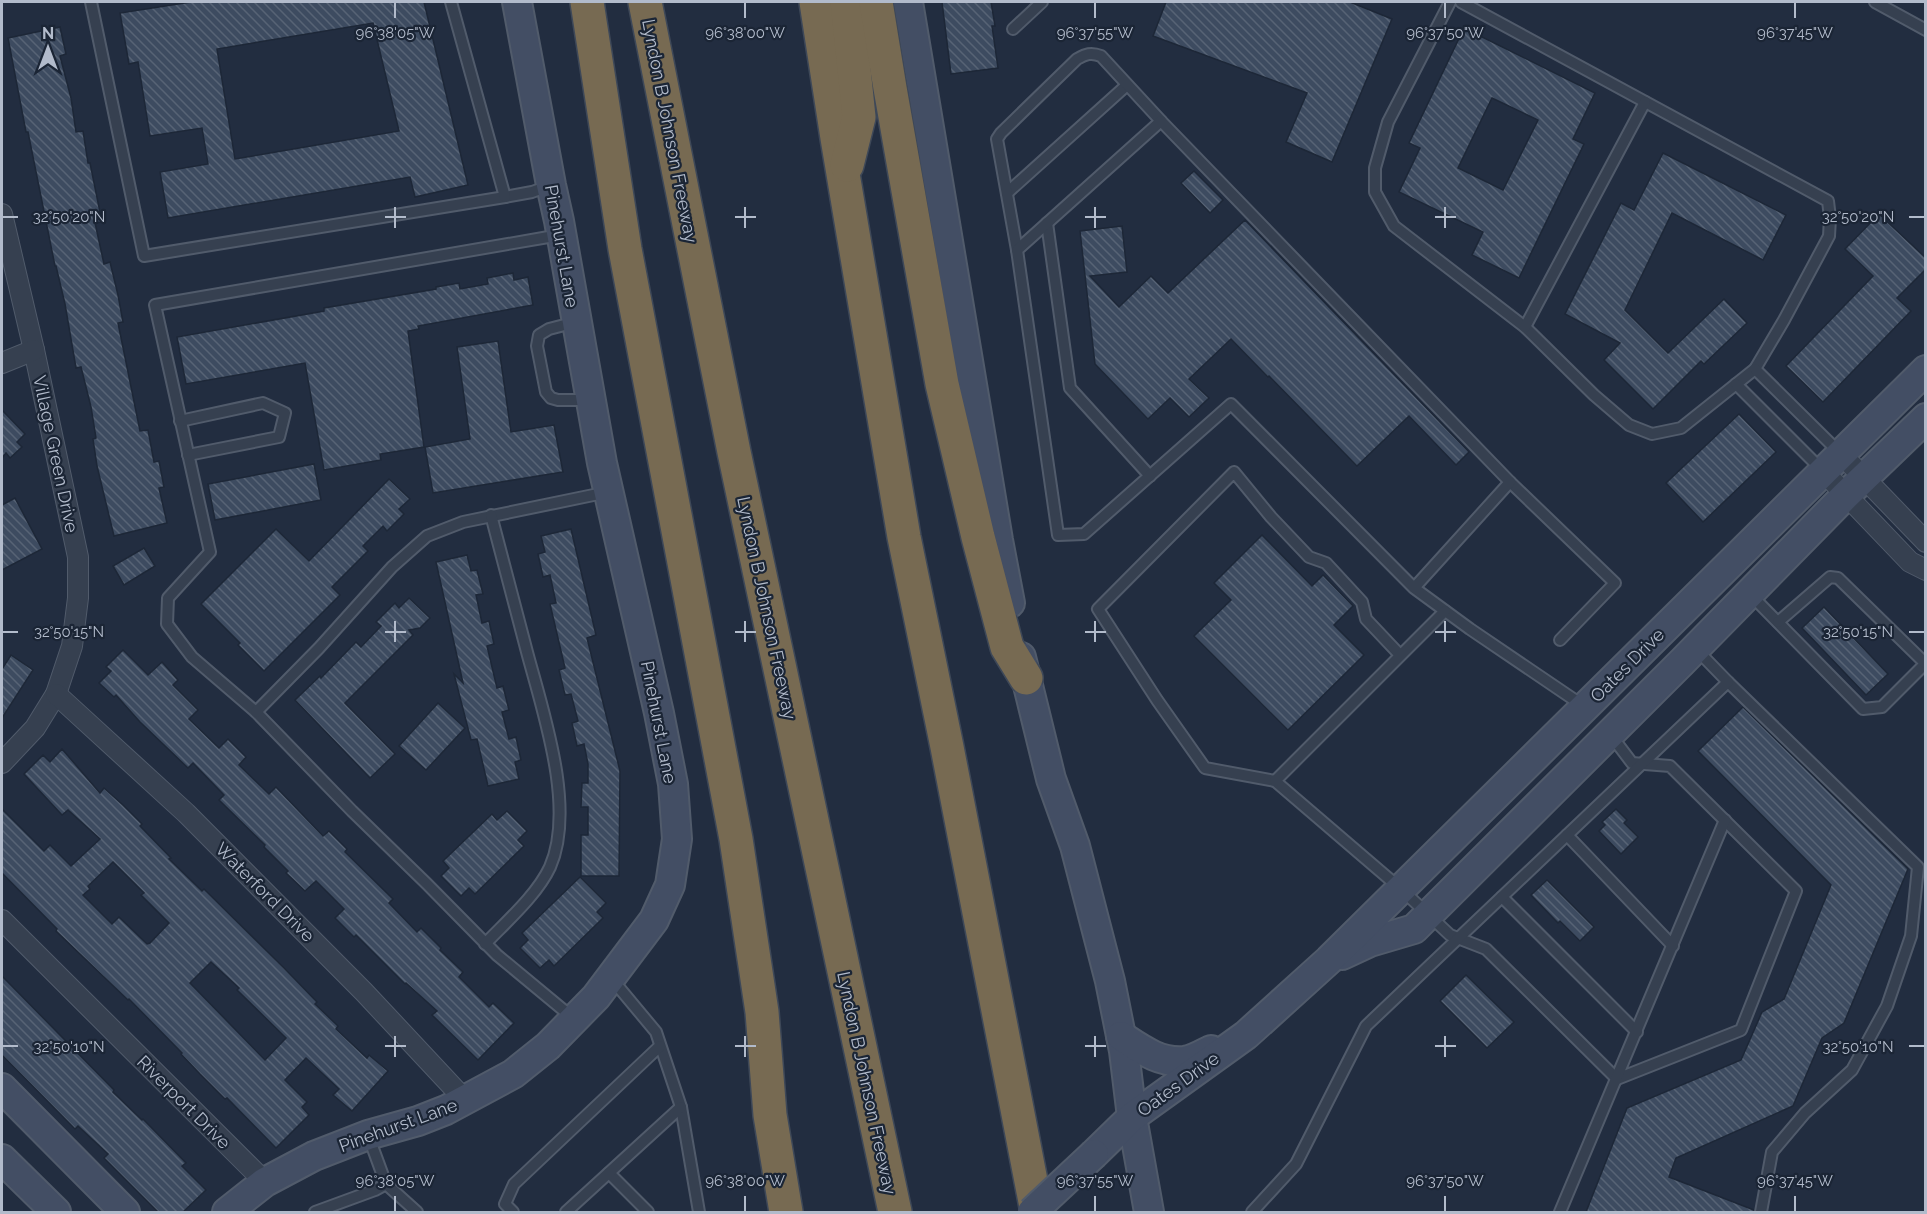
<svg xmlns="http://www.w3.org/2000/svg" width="1927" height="1214" viewBox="0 0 1927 1214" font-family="Raleway,sans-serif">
  <defs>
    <pattern id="building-back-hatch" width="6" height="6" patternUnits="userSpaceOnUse" patternTransform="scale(1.5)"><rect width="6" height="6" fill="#3d4b60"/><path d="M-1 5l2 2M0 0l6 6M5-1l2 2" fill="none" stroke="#576375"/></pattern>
  </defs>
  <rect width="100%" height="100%" fill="#222d40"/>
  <g fill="url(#building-back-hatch)" stroke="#1d2737" stroke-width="1.5" fill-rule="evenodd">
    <path d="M191,2H424L468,185L415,197L410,177L168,218L160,172L208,164L202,128L150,136L138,62L129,64L120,13ZM373,23L399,131L235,159L217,49Z"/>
    <path d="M942,2H991L995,26H992L998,68L951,74Z"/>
    <path d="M1166,2H1350L1392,19L1332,162L1286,142L1307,93L1153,36Z"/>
    <path d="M60,27L66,54L60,56L71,98L76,132L83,131L88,163H90L102,222L95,223L104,264L110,262L118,295L123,322L118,323L140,431L148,430L154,462L159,461L164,487L159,488L167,523L114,536L97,466L93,439L96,438L91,407L81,367L76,368L65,304L56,266H55L28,132H26L8,38Z"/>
    <path d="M1464,28L1595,93L1573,139L1584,144L1519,278L1472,255L1483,232L1399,192L1420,148L1409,143ZM1492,98L1538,120L1503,190L1458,168Z"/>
    <path d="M1663,153L1786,215L1763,260L1672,213L1625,310L1668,353L1724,299L1747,323L1704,364L1701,361L1653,409L1604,360L1620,343L1565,314L1621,203L1634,210Z"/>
    <path d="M1194,171L1223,200L1210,213L1181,183Z"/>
    <path d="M1879,214L1926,258V269L1897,298L1911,311L1823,402L1786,366L1873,276L1845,249Z"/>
    <path d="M1245,220L1469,452L1456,465L1409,416L1357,466L1269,376L1268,377L1231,339L1189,379L1209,398L1189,417L1170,398L1148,419L1095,364L1080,231L1122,226L1127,272L1090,276L1119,307L1151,276L1168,293Z"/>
    <path d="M513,273L514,280L528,277L533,305L418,326L419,329L408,331L424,447L380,454L381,460L324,470L305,363L186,384L177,337L324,311V308L436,289V287L459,283L460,289L488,284L487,278Z"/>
    <path d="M498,341L511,432L554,425L563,472L433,493L425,447L470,439L457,347Z"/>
    <path d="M2,410L25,434L17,442L22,447L10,458L6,453L2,458Z"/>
    <path d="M1739,414L1776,452L1703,522L1666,483Z"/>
    <path d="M314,464L321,500L215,520L208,484Z"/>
    <path d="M389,479L410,499L399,509L404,514L387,531L383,526L363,546L368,551L332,587L340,595L264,671L238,645L240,643L201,604L276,529L309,561Z"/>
    <path d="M15,498L42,549L2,570V505Z"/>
    <path d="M571,529L596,635L587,638L620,771L619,876H581V835H588V807H581L582,783H588V764L584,744L577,746L572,723L578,721L571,694L565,695L559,670L565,668L550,604L556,603L550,575L543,577L538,554L545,552L541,536Z"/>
    <path d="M1262,535L1312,586L1323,575L1353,606L1334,625L1364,655L1288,730L1194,636L1231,600L1214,583Z"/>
    <path d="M144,548L155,566L124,585L113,566Z"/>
    <path d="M467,555L471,571L477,570L483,594L476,595L482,623L489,621L494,644L487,646L497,688L503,686L509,710L502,712L509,739L516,737L521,760L515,762L519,779L488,786L477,739L471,740L454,674L463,683L436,562Z"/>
    <path d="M409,598L430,618L420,628L409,630L413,635L345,703L395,754L370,778L295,700L320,676L321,678L356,642L361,647L381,626L376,622L395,603L399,608Z"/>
    <path d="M1824,607L1888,674L1866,695L1802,628Z"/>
    <path d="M123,650L148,675L162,662L178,680L173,685L198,710L189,719L219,748L228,739L246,757L239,765L269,794L276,787L323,836L329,831L347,849L345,852L393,899L389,903L417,932L421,928L441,948L440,950L463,972L459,977L489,1007L493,1003L514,1023L478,1060L432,1015L437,1011L406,983L405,984L356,935L354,937L335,918L344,909L316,881L305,891L286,873L288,871L264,847L265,845L219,800L224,795L193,763L188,768L140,722L116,695L114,697L99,683L111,671L106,667Z"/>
    <path d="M11,655L33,670L2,718V669Z"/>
    <path d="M438,703L465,728L426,770L399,746Z"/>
    <path d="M1743,707L1908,869L1844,1023L1822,1038L1793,1106L1676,1158L1669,1177L1754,1210V1212H1586L1627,1108L1741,1060L1762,1012L1784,999L1831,885L1698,751Z"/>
    <path d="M62,749L100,793L104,788L123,805L142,824L140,826L171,858L169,859L202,891L204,889L284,968L317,1002L315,1004L338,1026L336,1029L367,1058L369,1055L388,1071L352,1111L333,1095L339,1089L306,1058L285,1080L307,1102L302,1107L309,1115L276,1148L227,1098L225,1099L200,1074L181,1054L182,1053L129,999L128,1000L56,931L57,929L2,873V809L44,851L50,845L71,866L100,839L68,810L62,815L24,774L43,755L50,762ZM113,862L144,893L141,895L169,923L150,943L147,944L119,917L112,924L83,895L90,889L88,886ZM211,962L239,988L237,990L286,1038L265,1060L190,983Z"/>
    <path d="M1616,809L1627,820L1624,823L1638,837L1621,854L1599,831L1605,825L1602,822Z"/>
    <path d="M507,811L527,831L518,840L524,846L475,894L469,888L461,896L441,876L449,868L443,861L492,814L497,820Z"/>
    <path d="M580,877L606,903L597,912L603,918L554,966L549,960L540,968L520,948L528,940L522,933Z"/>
    <path d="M1547,880L1594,927L1580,941L1560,921L1558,923L1531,895Z"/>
    <path d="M1466,975L1514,1022L1487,1048L1440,1001Z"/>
    <path d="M2,976L114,1090L113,1092L142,1120L143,1119L186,1163L182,1166L206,1190L183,1212H158L104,1158L108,1154L78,1126L75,1129L2,1055Z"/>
  </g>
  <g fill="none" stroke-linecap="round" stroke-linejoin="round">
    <g stroke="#515b6b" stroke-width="14">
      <g id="lane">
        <path d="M91,2L144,256L505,197L532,192L549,186"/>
        <path d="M451,2L505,197"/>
        <path d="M1450,2L1388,122L1375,168V192L1394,226L1525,327L1594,395L1629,425L1652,434L1681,428L1755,369L1784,320L1829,236L1830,218L1828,201L1461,2"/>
        <path d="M1875,2L1926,30"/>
        <path d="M1013,29L1042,2"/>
        <path d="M1007,193L1127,85"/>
        <path d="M1047,223L1070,388L1150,476"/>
        <path d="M560,235L155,305L210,552L168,598L167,624L192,657L256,712L352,811L427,884L497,955L573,1018"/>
        <path d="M1017,250L997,139L1001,133L1077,59C1086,54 1091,52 1101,56L1161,121"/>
        <path d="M576,322L549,329L539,335L537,346L546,392L551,398L558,400H589"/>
        <path d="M1525,327L1645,102"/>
        <path d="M1755,369L1841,454"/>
        <path d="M1736,384L1823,471"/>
        <path d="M180,421L263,403L285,413L279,437L188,455"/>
        <path d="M1510,482L1615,583L1560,640"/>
        <path d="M1414,588L1510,482L1161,121L1017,250L1058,535L1084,534L1231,404L1414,588L1470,629L1585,707"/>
        <path d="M1750,594L1863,709L1882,707L1926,663"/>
        <path d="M1778,622L1830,577L1838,578L1925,663"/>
        <path d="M1400,655L1366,619L1362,602L1326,563L1309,557L1271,517L1234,472L1098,609L1157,700L1205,768L1275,781L1401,889L1450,935L1486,949L1617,1079L1741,1030L1796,891L1670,766L1632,763L1610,734"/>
        <path d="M1728,682L1918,867L1911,936L1887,1006L1852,1070L1805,1113L1772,1152L1761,1212"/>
        <path d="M256,712L319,648L392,567L427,536L463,522L608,492"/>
        <path d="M1275,781L1445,611"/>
        <path d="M1567,835L1673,946"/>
        <path d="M1502,897L1637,1032"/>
        <path d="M485,944C506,922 537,895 550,867C576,808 543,712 527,652C515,607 503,561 491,515"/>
        <path d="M611,978L656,1032L681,1107L699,1212"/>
        <path d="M368,1135L386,1184L417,1212"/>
        <path d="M609,1173L648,1212"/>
        <path d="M315,1212L375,1190L386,1184"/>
        <path d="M513,1212L505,1204L514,1184L660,1046"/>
        <path d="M566,1212L681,1107"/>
        <path d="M1252,1212L1296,1164L1366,1026L1728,682L1696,649"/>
        <path d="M1560,1212L1725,820"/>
      </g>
    </g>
    <g stroke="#515b6b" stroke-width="22">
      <g id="street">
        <path d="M2,214L34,350L78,557V598L72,646L56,694L35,728L2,763"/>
        <path d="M2,363L34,350"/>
        <path d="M1841,454L1926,542"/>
        <path d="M1823,471L1910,562L1926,570"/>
        <path d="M56,694L186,813L364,992L465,1100"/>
        <path d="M2,920L265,1182"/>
      </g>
    </g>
    <g stroke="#515b6b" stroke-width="32">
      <g id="secondary">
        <path d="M908,2L998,540L1010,603"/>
        <path d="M1021,657L1051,779L1075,846L1110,981L1124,1051L1132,1117L1149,1212"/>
        <path d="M1342,955L1370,942L1414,929L1682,662L1845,496L1926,418"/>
        <path d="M1121,1036C1141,1049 1159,1063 1184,1061C1193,1060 1203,1054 1211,1050"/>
        <path d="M2,1088L125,1212"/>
        <path d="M1094,1154L1132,1117L1246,1035L1329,960L1926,370"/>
        <path d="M2,1159L56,1212"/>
        <path d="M227,1212L265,1182L314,1156L368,1135L418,1121L446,1110L513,1074L548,1046L596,997L654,920L670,885L677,839L673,784L659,713L602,463L559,221L551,185L517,2"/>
      </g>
    </g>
    <g stroke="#3e4858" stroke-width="36">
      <g id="highway">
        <path d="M587,2L625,249L736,839L762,1012L770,1115L786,1212"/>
        <path d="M645,2L734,452L895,1212"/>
        <path d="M816,2L837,138L904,537L947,747L1037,1212"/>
        <path d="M847,2L859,117L847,165"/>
        <path d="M876,2L890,88L942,384L978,537L1007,647L1026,678"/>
      </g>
    </g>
    <use href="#lane" stroke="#364050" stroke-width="10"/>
    <use href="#street" stroke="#364050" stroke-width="20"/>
    <use href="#secondary" stroke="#434e64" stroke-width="28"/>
    <use href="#highway" stroke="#776a52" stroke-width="33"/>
    <g stroke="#515b6b" stroke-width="32" stroke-linecap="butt">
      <path id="secondary-bridge" d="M1032,1212L1094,1154"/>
    </g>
    <use href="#secondary-bridge" stroke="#434e64" stroke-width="28"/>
  </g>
  <path fill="none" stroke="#b2bbcb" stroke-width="2" d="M395,3V18M745,3V18M1095,3V18M1445,3V18M1795,3V18M395,207V228M745,207V228M1095,207V228M1445,207V228M3,217H18M385,217H406M735,217H756M1085,217H1106M1435,217H1456M1909,217H1924M395,621V642M745,621V642M1095,621V642M1445,621V642M3,632H18M385,632H406M735,632H756M1085,632H1106M1435,632H1456M1909,632H1924M395,1036V1057M745,1036V1057M1095,1036V1057M1445,1036V1057M3,1046H18M385,1046H406M735,1046H756M1085,1046H1106M1435,1046H1456M1909,1046H1924M395,1196V1211M745,1196V1211M1095,1196V1211M1445,1196V1211M1795,1196V1211"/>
  <g text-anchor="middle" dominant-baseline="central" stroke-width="4.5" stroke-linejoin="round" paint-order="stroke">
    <g font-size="18" fill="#b2bbcb" stroke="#1b2535">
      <text transform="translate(670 131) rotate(79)">Lyndon B Johnson Freeway</text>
      <text transform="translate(562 246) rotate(80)">Pinehurst Lane</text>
      <text transform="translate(56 454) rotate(78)">Village Green Drive</text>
      <text transform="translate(767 608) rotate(78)">Lyndon B Johnson Freeway</text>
      <text transform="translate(1627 665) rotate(-45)">Oates Drive</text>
      <text transform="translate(659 722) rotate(79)">Pinehurst Lane</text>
      <text transform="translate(265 892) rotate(45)">Waterford Drive</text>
      <text transform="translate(867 1083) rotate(78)">Lyndon B Johnson Freeway</text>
      <text transform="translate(1178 1084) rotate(-36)">Oates Drive</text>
      <text transform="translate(184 1102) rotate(45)">Riverport Drive</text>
      <text transform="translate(398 1125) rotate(-20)">Pinehurst Lane</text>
    </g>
  </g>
  <g font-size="15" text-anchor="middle" fill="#b2bbcb" stroke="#1b2535" stroke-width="4.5" stroke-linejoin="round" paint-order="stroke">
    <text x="395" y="38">96°38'05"W</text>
    <text x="745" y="38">96°38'00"W</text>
    <text x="1095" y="38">96°37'55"W</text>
    <text x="1445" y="38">96°37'50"W</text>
    <text x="1795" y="38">96°37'45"W</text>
    <text x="69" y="222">32°50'20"N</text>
    <text x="1858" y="222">32°50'20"N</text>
    <text x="69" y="637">32°50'15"N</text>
    <text x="1858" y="637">32°50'15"N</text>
    <text x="69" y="1052">32°50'10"N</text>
    <text x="1858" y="1052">32°50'10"N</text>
    <text x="395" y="1186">96°38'05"W</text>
    <text x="745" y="1186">96°38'00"W</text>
    <text x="1095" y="1186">96°37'55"W</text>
    <text x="1445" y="1186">96°37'50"W</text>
    <text x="1795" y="1186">96°37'45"W</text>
  </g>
  <rect width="1927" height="1214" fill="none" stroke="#b2bbcb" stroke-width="6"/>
  <g transform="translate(48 48)" stroke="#1b2535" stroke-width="4.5" paint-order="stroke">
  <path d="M0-4.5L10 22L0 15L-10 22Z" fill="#b2bbcb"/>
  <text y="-9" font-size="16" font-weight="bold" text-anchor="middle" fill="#b2bbcb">N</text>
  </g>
</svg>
